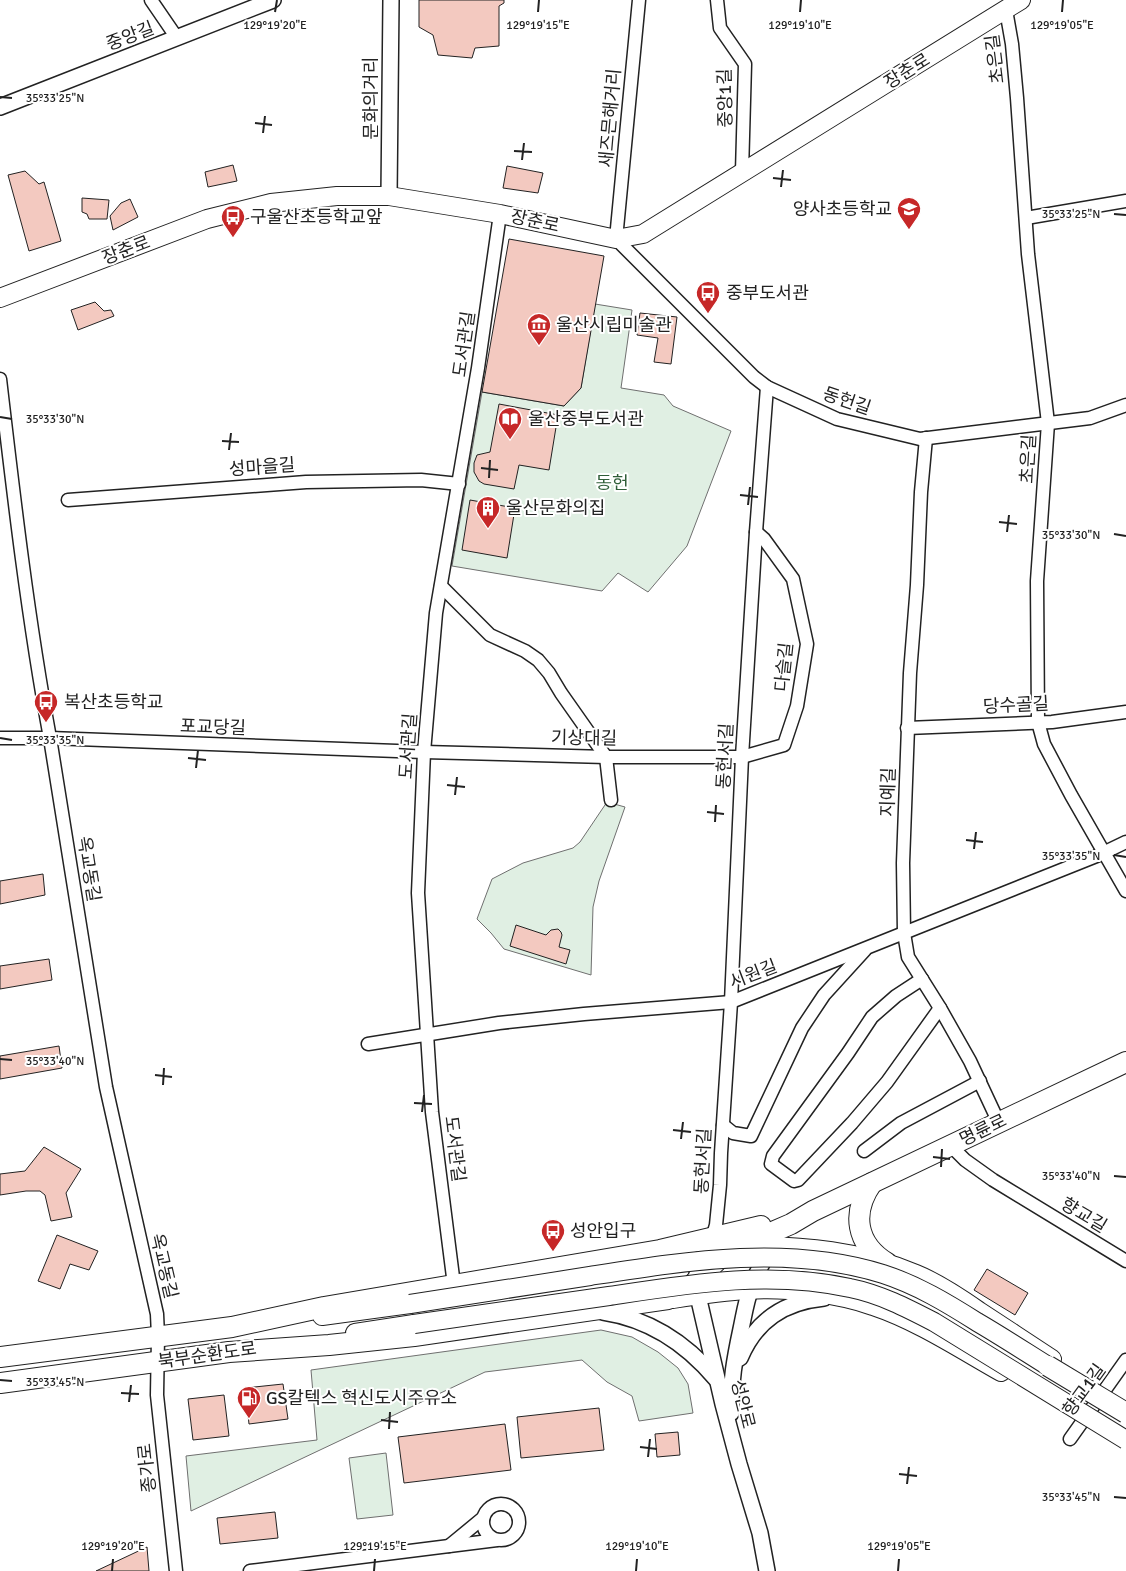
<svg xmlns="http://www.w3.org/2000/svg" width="1126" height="1571" viewBox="0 0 1126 1571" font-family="Signika,'Noto Sans KR',sans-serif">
  <rect width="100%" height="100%" fill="#fff"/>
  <g fill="#e0efe3" stroke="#6f6f6f">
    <path d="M595,304L632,310L621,388L664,395L673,406L731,431L687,546L648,592L618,573L602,591L452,566L482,392L564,406L581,388Z"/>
    <path d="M607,802L625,807L599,881L593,907L591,975L504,949L491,933L477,919L492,879L523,863L573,848L580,842Z"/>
    <path d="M601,1330L632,1337L658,1352L678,1368L688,1384L693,1413L639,1421L632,1396L607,1382L582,1360L485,1372L191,1511L186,1456L317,1440L311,1370Z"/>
    <path d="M386,1453L393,1515L357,1519L349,1458Z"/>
  </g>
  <g fill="#f3c9c0" stroke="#222">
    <path d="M419,0H504V3L499,6V46L475,48L472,58L438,55L433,35L419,27Z"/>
    <path d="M233,165L237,181L208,187L205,172Z"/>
    <path d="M507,166L543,173L538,193L503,188Z"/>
    <path d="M25,171L39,184L44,182L61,241L29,251L8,175Z"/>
    <path d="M82,198L109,200L107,219H89L87,214L82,212Z"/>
    <path d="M130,199L138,217L113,230L110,216L121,203Z"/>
    <path d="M509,239L604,256L581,388L564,406L482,392Z"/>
    <path d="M95,302L104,311L111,310L114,316L78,330L71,310Z"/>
    <path d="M640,313L677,317L671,364L654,362L658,338L637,335Z"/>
    <path d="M499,404L558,415L549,470L519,465L514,489L484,484L479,481L474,472V463L477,455L490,452Z"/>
    <path d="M470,500L515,508L507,558L462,550Z"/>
    <path d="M43,874L45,895L0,904V881Z"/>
    <path d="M516,925L546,935L551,930L558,929L561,932L562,935L559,947L570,950L566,964L510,946Z"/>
    <path d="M49,959L52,980L0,989V966Z"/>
    <path d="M59,1046L62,1068L0,1079V1056Z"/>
    <path d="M44,1147L81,1169L66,1193L72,1217L51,1221L45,1195L40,1191H26L0,1195V1174L25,1171Z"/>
    <path d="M57,1235L98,1251L89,1270L70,1264L60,1289L38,1281Z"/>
    <path d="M987,1269L1028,1293L1015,1315L974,1290Z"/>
    <path d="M283,1384L288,1419L249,1424L245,1388Z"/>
    <path d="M224,1395L229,1436L193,1440L188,1399Z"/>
    <path d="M599,1408L604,1450L521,1458L517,1417Z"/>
    <path d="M505,1424L511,1470L404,1483L398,1437Z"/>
    <path d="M678,1432L680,1455L657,1457L655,1434Z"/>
    <path d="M275,1512L278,1538L220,1544L217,1518Z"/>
    <path d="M147,1547L149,1571H96Z"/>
  </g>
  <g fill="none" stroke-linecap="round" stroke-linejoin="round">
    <g stroke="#222" stroke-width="15">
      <g id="minor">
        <path d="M151,0L177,38"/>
        <path d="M639,0L616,239L754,377L767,387L837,419L920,439L1090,418L1126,405"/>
        <path d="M717,0L720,28L745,64L742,172"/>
        <path d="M1006,10L1012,44L1017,98L1028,254L1048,423L1037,581L1038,722L1044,744L1071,795L1126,891"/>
        <path d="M1026,218L1126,201"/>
        <path d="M0,379C14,499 28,619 50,738L106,1087L157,1314L158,1336L157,1395L176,1571"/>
        <path d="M926,438L921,492L917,585L910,673L903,863L904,933L908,957L940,1008L970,1061L999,1123"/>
        <path d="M68,500L306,482L421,480L459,484"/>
        <path d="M441,586L490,635L525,651L538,660L549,673L561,693L606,757L611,800"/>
        <path d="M907,728L1052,722L1126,712"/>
        <path d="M0,738H50L424,752L606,757H742L784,745L797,706L807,644L793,579L764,539L756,532"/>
        <path d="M922,979L896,996L872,1017L848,1053L773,1156L771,1164L794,1181L798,1180L852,1123L887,1082L940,1008"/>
        <path d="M368,1044L499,1023L584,1014L731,1002L1099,855L1126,842"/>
        <path d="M723,1125L733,1133L751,1136L802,1028L824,995L865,950"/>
        <path d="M951,1146L965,1160L993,1180L1126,1261"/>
        <path d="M864,1151L901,1123L980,1081"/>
        <path d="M711,1242L716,1225L720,1185L721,1153L731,1002L742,757L756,532L767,387"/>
        <path d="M454,1285L432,1112L418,893L424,752L436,613L478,368L500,214"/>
        <path d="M1070,1439L1126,1360"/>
        <circle cx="501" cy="1522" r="18"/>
        <path d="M449,1546L483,1518"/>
        <path d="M250,1571L497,1540"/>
      </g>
    </g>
    <g stroke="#222" stroke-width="18">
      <g id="tertiary">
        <path d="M0,107L273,0"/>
        <path d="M389,196L391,0"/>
        <path d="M723,1237C704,1246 699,1264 695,1283L723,1404L739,1464L760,1533L767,1571"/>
        <path d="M603,1312C649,1319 686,1343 716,1379"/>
        <path d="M740,1358C756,1320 784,1302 824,1298"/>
        <path d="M731,1413C730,1384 735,1357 741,1329C744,1315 746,1301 751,1288C756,1274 762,1262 770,1250"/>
      </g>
    </g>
    <g stroke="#222" stroke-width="20">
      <g id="secondary">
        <path d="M0,298L207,219L271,203L337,196H389L500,214L616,239L643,234L1021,0"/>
        <path d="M744,1245C802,1246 862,1251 916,1274C938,1283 959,1297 979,1311C1003,1327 1028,1343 1052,1359"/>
        <path d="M673,1299C698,1295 724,1291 749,1290C784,1287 840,1294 873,1306C918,1321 960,1349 1001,1372"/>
        <path d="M322,1316L410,1304"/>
        <path d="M355,1333L414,1324"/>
      </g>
    </g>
    <g stroke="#222" stroke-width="22">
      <g id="primary">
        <path d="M872,1183C851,1213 856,1244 887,1263"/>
        <path d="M0,1357L232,1327L324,1307L660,1250L761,1226"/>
        <path d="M0,1383L229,1352L329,1345L414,1336L668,1299L688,1289L725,1253L739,1245L761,1237L791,1224L813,1211L1126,1062"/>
      </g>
    </g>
    <use href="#minor" stroke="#fff" stroke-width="12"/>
    <use href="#tertiary" stroke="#fff" stroke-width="15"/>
    <use href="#secondary" stroke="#fff" stroke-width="18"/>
    <use href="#primary" stroke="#fff" stroke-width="20"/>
    <g stroke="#222" stroke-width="20" stroke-linecap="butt">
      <g id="secondary-bridge">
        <path d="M410,1304C470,1295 530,1285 590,1276C686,1261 788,1244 883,1274C917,1285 947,1303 977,1322C1001,1336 1024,1351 1048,1366"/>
        <path d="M414,1324C479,1315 544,1305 609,1296C688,1284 770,1270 850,1288C880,1294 907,1308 934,1322L1126,1440"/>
      </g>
    </g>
    <g stroke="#222" stroke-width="22" stroke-linecap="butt">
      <path id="primary-bridge" d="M1048,1366L1126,1413"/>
    </g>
    <use href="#secondary-bridge" stroke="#fff" stroke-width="18"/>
    <use href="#primary-bridge" stroke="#fff" stroke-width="20"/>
  </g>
  <path fill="none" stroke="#222" stroke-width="2" d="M275,12L277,0M538,12L539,0M800,12L801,0M1062,12L1063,0M0,97L12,98M255,123L272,125M263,133L265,116M514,151L532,152M522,160L524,143M773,178L791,180M781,187L783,170M1114,214L1126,215M0,417L12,419M222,441L239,442M229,450L231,433M481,468L498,470M489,478L490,460M740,495L758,497M748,505L750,487M999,522L1017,524M1007,532L1009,515M1114,534L1126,536M0,738L12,740M188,758L206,760M196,768L198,750M447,785L465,787M455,795L457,777M707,812L724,814M715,822L716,805M966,840L983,842M974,849L976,832M1114,855L1126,857M0,1059L12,1060M155,1075L172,1077M163,1085L164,1068M414,1103L432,1104M422,1112L424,1095M673,1130L691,1132M681,1139L683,1122M933,1157L950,1159M941,1167L942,1149M1114,1176L1126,1177M0,1380L12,1381M121,1393L139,1394M129,1402L131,1385M381,1420L398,1422M389,1429L390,1412M640,1447L657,1449M648,1457L650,1439M899,1474L917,1476M907,1484L909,1467M1114,1497L1126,1498M112,1571L113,1559M374,1571L375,1559M636,1571L637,1559M898,1571L899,1559"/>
  <defs>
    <g id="school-pin" transform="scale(1.25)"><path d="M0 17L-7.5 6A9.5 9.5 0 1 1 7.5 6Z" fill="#c62828" stroke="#fff"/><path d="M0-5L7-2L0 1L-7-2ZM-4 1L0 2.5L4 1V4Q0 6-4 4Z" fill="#fff"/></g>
    <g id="bus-pin" transform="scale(1.25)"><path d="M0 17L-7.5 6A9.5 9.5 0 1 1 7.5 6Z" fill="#c62828" stroke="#fff"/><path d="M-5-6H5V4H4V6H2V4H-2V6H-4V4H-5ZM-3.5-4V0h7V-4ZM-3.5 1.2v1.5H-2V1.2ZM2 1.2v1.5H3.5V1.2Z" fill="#fff"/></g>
    <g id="museum-pin" transform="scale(1.25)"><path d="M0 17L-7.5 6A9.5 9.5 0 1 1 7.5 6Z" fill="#c62828" stroke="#fff"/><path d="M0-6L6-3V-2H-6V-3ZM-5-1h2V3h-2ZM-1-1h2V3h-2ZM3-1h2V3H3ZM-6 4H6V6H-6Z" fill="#fff"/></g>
    <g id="library-pin" transform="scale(1.25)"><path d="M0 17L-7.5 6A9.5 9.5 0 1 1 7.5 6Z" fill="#c62828" stroke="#fff"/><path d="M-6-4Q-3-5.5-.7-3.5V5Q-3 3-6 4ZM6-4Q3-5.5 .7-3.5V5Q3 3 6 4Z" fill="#fff"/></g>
    <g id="building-pin" transform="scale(1.25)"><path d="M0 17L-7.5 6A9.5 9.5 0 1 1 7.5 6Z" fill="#c62828" stroke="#fff"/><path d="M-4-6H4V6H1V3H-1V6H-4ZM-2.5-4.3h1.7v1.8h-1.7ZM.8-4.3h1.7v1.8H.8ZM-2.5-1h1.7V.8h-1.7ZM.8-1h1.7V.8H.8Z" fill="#fff"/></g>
    <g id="fuel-pin" transform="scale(1.25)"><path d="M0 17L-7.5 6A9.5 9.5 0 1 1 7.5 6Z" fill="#c62828" stroke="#fff"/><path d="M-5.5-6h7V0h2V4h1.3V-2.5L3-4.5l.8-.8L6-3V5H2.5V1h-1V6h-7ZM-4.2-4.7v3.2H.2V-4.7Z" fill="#fff"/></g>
  </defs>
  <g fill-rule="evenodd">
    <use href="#school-pin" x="909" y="209"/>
    <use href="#bus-pin" x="233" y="217"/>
    <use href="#bus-pin" x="708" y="293"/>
    <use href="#museum-pin" x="539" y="325"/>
    <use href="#library-pin" x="510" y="419"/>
    <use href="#building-pin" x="488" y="508"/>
    <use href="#bus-pin" x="46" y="702"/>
    <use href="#bus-pin" x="553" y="1231"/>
    <use href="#fuel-pin" x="249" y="1398"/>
  </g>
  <g text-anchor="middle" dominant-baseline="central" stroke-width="4" stroke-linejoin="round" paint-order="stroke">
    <g font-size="18" fill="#222" stroke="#fff">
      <text transform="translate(130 36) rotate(-21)">중앙길</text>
      <text transform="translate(995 59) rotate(-97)">초은길</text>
      <text transform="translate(907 71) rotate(-32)">장춘로</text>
      <text transform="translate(371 98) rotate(-90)">문화의거리</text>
      <text transform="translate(725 98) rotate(-91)">중앙1길</text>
      <text transform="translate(610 118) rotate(-85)">새즈믄해거리</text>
      <text transform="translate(535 221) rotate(12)">장춘로</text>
      <text transform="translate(126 250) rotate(-21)">장춘로</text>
      <text transform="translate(464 344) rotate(-82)">도서관길</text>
      <text transform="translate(847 401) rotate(19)">동헌길</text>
      <text transform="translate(1028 459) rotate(-87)">초은길</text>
      <text transform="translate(262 467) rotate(-4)">성마을길</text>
      <text transform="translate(784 667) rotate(-84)">다슬길</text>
      <text transform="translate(1016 705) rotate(-3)">당수골길</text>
      <text transform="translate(213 727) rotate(2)">포교당길</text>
      <text transform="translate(584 738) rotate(1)">기상대길</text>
      <text transform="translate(408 746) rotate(-86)">도서관길</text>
      <text transform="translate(725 756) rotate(-87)">동헌서길</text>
      <text transform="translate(888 792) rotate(-88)">지예길</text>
      <text transform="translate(89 869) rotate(81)">옥교동길</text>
      <text transform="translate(753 974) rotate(-21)">시원길</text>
      <text transform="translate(983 1130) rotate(-26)">명륜로</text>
      <text transform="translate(455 1149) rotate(83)">도서관길</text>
      <text transform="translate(703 1161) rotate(-87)">동헌서길</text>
      <text transform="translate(1084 1215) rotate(31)">향교길</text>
      <text transform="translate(164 1266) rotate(77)">옥교동길</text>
      <text transform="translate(207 1355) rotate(-8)">북부순환도로</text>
      <text transform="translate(1084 1390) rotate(-54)">향교1길</text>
      <text transform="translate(743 1404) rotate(76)">성안로</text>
      <text transform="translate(147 1468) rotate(-96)">종가로</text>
    </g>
    <g font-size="18" fill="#222" stroke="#fff" text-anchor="start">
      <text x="892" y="209" text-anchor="end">양사초등학교</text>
      <text x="250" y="217">구울산초등학교앞</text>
      <text x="726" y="293">중부도서관</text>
      <text x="556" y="325">울산시립미술관</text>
      <text x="528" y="419">울산중부도서관</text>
      <text x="506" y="508">울산문화의집</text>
      <text x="64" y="702">복산초등학교</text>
      <text x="570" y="1231">성안입구</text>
      <text x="266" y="1398">GS칼텍스 혁신도시주유소</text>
    </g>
    <g font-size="18" fill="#2f5e38" stroke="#fff">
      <text x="612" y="483">동헌</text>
    </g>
  </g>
  <g font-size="12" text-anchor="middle" fill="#222" stroke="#fff" stroke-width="4" stroke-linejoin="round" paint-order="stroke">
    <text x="275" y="29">129°19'20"E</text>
    <text x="538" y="29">129°19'15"E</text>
    <text x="800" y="29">129°19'10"E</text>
    <text x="1062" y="29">129°19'05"E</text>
    <text x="55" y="102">35°33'25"N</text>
    <text x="1071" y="218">35°33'25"N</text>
    <text x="55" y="423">35°33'30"N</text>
    <text x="1071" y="539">35°33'30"N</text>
    <text x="55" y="744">35°33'35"N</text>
    <text x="1071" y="860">35°33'35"N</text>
    <text x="55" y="1065">35°33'40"N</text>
    <text x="1071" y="1180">35°33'40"N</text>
    <text x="55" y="1386">35°33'45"N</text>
    <text x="1071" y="1501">35°33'45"N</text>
    <text x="113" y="1550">129°19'20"E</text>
    <text x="375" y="1550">129°19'15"E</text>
    <text x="637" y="1550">129°19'10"E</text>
    <text x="899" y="1550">129°19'05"E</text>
  </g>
</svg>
